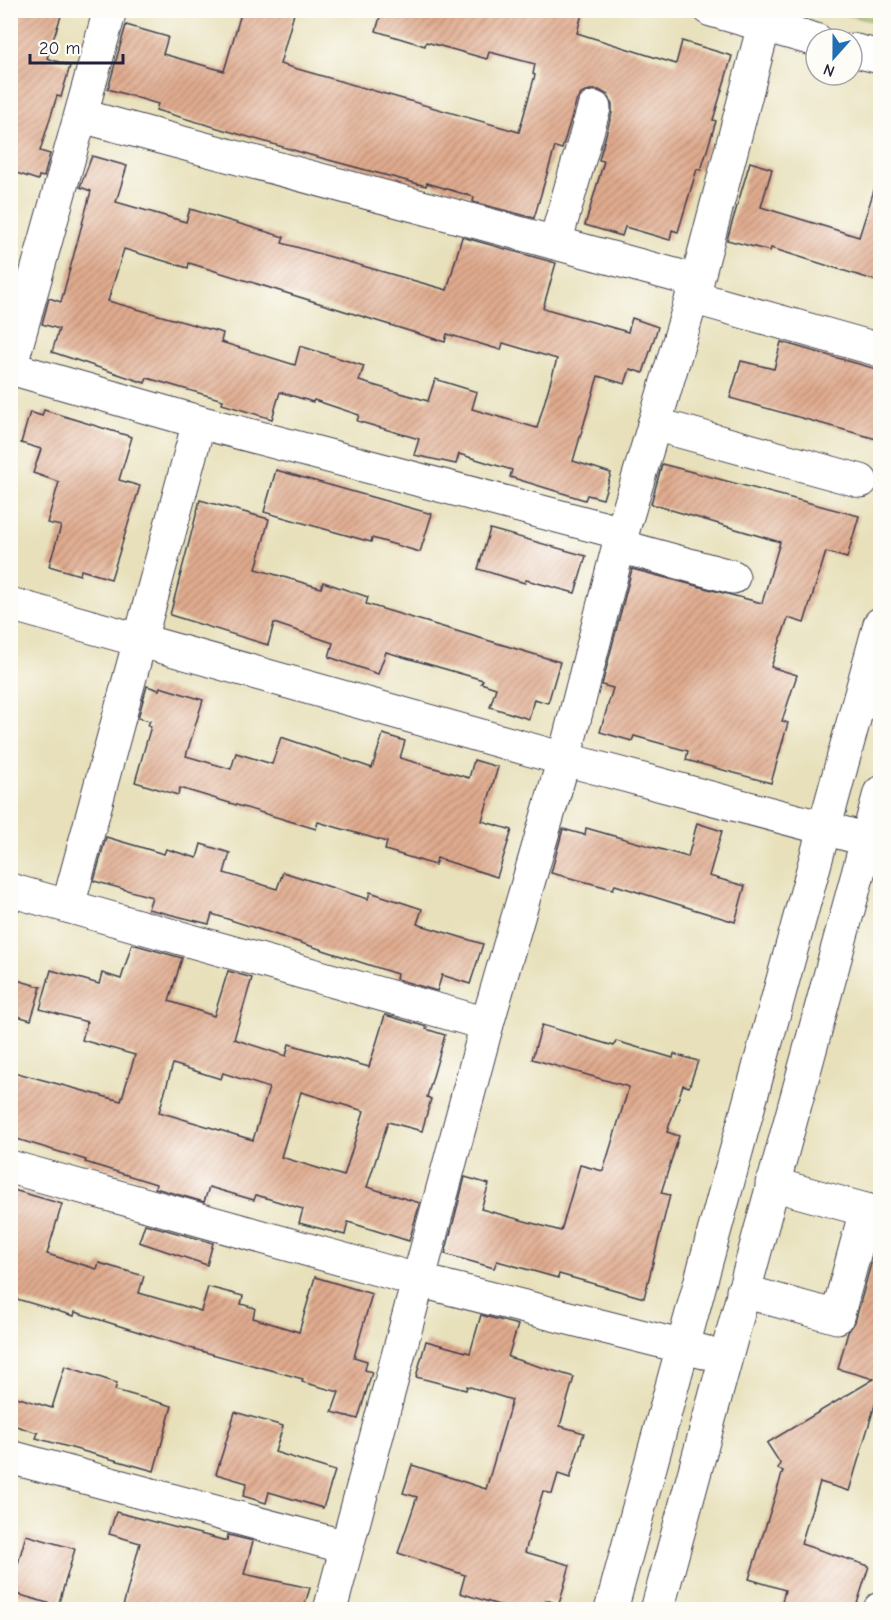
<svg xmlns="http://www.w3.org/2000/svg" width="891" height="1620" viewBox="0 0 891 1620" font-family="'Comic Neue',sans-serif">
  <defs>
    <pattern id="park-tufts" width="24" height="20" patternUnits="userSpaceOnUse" patternTransform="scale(1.5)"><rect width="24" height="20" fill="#a3c068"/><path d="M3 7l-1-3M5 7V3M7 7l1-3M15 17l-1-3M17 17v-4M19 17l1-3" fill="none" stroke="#849c57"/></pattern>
    <pattern id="building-hatch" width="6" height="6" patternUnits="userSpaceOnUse" patternTransform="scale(1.5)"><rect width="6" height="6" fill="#e0ab8e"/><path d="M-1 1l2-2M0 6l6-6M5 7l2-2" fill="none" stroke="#b58b75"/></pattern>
  </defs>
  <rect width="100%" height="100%" fill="#fdfcf7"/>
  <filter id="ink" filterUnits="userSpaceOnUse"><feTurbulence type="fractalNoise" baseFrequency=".0167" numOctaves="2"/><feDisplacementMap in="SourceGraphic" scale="12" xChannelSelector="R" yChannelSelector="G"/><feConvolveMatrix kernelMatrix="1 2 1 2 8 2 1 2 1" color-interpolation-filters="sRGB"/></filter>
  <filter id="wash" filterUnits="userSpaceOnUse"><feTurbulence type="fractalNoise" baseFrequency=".008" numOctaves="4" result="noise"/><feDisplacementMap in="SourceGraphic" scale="24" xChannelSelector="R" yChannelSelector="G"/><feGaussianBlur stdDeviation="1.35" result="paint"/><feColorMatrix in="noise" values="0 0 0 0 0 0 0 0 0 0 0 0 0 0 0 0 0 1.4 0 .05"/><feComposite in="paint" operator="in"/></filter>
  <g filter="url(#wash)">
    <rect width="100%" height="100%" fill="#e7e0ba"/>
    <path fill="url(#park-tufts)" stroke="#627152" stroke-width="1.5" d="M835,11H880V23Z"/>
    <g id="blocks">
      <g fill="url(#building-hatch)" fill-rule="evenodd">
        <path d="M10,10H63L47,58L70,66L61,97L57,96L40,151L50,154L44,177L39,176L38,180L10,171Z"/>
        <path d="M242,10H295L280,64L519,132L535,75L533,74L535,64L489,52L487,59L426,42L425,46L376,31L382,10H583L577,33L676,64L682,41L732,56L713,120L716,121L701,170L697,169L678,232L672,230L670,240L625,227L622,236L585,225L604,161L599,160L612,113V104L608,95L599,90H590L581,94L576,102L562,149L555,147L534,218L473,202L474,197L427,183L426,186L310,155L156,110L158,104L108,89L126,25L168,37L163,54L224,71Z"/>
        <path d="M92,156L127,166L116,202L186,222L190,209L284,237L282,243L447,290L462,237L556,263L543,308L628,332L632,318L658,327L643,373L630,369L625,384L598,376L573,461L611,473L603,499L587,495L585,500L510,477L512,470L459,454L456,464L414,455L419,439L357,421L359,415L314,400L313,402L280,392L272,419L222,404L223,400L147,378L145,383L52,352L59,329L42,324L49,298L61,302L91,191L80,187ZM124,249L188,268L189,263L445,342L447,334L501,350L503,343L557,359L537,428L472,409L477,392L435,379L428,401L359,381L364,366L300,346L295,365L221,342L223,333L108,301Z"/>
        <path d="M750,162L772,169L761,207L859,237L875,187L880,188V282L771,248L770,251L727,240Z"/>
        <path d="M781,342L880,370V440L730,398L741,361L774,369Z"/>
        <path d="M44,410L132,437L119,480L140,486L111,579L81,570L80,575L49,566L61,526L47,523L59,482L33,473L41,449L21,443L30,412L42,416Z"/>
        <path d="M662,464L859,516L847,558L826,552L804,623L788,618L771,667L797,675L782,721L788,723L771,783L686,760L688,751L634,736L632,741L600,732L613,688L602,685L632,569L762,603L780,542L651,504Z"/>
        <path d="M276,470L432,514L420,552L372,538L371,542L264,512Z"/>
        <path d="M200,500L269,519L256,569L321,588L323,582L368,597L366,604L560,662L548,703L534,699L529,719L490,707L496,688L481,683L483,680L386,652L378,674L329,657L333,643L274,623L268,645L170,615Z"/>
        <path d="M490,529L586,556L575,593L526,580L525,583L478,569Z"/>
        <path d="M147,686L159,690L160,687L203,700L186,756L231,769L236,753L272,764L281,737L372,768L383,734L405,741L400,758L469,778L474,760L498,767L482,821L512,830L497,877L437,858L435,865L385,850L387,842L318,822L316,829L180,788L178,795L135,782L151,726L148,725L150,721L138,718Z"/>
        <path d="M697,823L722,831L709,876L745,886L735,922L615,885L613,889L551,873L563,829L585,835L586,828L688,857Z"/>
        <path d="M106,837L164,854L166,849L197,858L201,844L230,853L224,873L277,889L283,872L368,899L370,892L422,909L417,924L483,944L470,984L442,975L437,991L396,979L397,974L212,914L209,924L148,909L152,897L94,881Z"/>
        <path d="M132,944L182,958L169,1001L214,1016L228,971L252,978L234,1039L286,1056L289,1044L369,1067L385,1015L427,1027L426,1029L445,1035L427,1097L431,1099L422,1131L388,1122L367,1187L420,1203L409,1241L348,1222L345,1235L299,1223L303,1209L256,1195L254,1200L209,1187L204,1202L155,1188L156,1184L85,1162L86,1160L10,1137V1071L121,1101L135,1055L82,1040L87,1022L40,1009L51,970L99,984L102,973L121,979ZM173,1064L221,1079L223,1073L269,1088L253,1140L159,1112ZM301,1092L364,1111L344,1176L281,1157Z"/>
        <path d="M10,978L41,987L31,1020L10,1014Z"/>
        <path d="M542,1025L614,1046L616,1041L673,1058L674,1054L698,1061L689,1087L683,1085L667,1132L679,1136L661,1193L670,1195L644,1298L559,1274L558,1278L497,1261L494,1268L445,1254L465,1177L489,1184L481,1209L561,1231L580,1165L603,1171L629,1087L532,1059Z"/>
        <path d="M10,1189L62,1204L47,1254L97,1269L99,1263L144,1276L139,1293L201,1311L208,1287L243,1296L241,1304L255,1308L253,1318L299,1332L315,1277L372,1294L354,1357L367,1361L365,1370L372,1372L358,1419L332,1412L339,1392L302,1382L303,1379L190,1348L75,1312L74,1316L10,1297Z"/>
        <path d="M145,1224L213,1243L207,1265L139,1242Z"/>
        <path d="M877,1242H880V1388L849,1491L820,1482L801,1544L869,1566L855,1610H780L785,1590L749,1579L783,1471L778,1469L780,1463L767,1443L874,1379L838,1369L848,1332L855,1322Z"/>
        <path d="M481,1315L518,1325L508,1357L574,1377L560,1426L584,1433L570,1478L558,1474L552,1494L543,1491L525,1552L570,1565L559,1604L546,1600L543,1610H515L460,1593L465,1575L398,1553L417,1497L403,1493L412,1465L486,1489L512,1400L467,1386L466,1390L416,1377L426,1341L470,1353Z"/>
        <path d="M65,1366L117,1383L115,1390L172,1406L154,1471L36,1438L38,1433L10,1424V1395L52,1408Z"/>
        <path d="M235,1412L283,1426L275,1452L335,1471L323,1508L269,1492L266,1503L243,1496L247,1483L216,1474Z"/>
        <path d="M116,1512L227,1541L228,1535L253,1541L244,1574L310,1588L303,1610H122L140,1543L109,1534Z"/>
        <path d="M26,1535L75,1549L58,1606L10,1592Z"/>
      </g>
    </g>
  </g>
  <g filter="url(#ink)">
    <use href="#blocks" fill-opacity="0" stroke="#403e4e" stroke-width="1.5"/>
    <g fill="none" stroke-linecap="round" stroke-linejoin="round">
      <g stroke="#403e4e" stroke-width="35">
        <g id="minor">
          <path d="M711,10L816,40"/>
          <path d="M852,50L880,57"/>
          <path d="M82,116L697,281"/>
          <path d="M555,243L594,108"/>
          <path d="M692,297L880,350"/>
          <path d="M10,368L199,422L622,533"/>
          <path d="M10,368L110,10"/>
          <path d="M654,424L861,481"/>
          <path d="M619,546L733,577"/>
          <path d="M10,604L564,759L880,843"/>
          <path d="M10,890L487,1024"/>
          <path d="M68,906L199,422"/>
          <path d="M10,1167L417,1280L704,1352"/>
          <path d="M772,1184L880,1214"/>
          <path d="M743,1291L837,1317L866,1210"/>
          <path d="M10,1457L346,1547"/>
          <path d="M330,1610L487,1024L564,759L622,533L697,281L764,25"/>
          <path d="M611,1610L880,624"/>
          <path d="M657,1610L880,793"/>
          <path d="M880,1610V1609"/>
        </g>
      </g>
      <use href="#minor" stroke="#fff" stroke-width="33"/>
    </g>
  </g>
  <rect width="891" height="1620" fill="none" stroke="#fdfcf7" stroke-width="36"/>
  <g transform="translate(834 57) rotate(201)"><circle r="28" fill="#fdfcf7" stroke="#a5a5ac" stroke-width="1.5"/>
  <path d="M0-4.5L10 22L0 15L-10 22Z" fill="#1f6fb2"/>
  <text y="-9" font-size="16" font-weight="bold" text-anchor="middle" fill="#22223b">N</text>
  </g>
  <path d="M30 54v9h93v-9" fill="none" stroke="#22223b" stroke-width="3"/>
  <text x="39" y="54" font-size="18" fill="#22223b" stroke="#fdfcf7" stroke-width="4.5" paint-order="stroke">20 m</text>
</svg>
